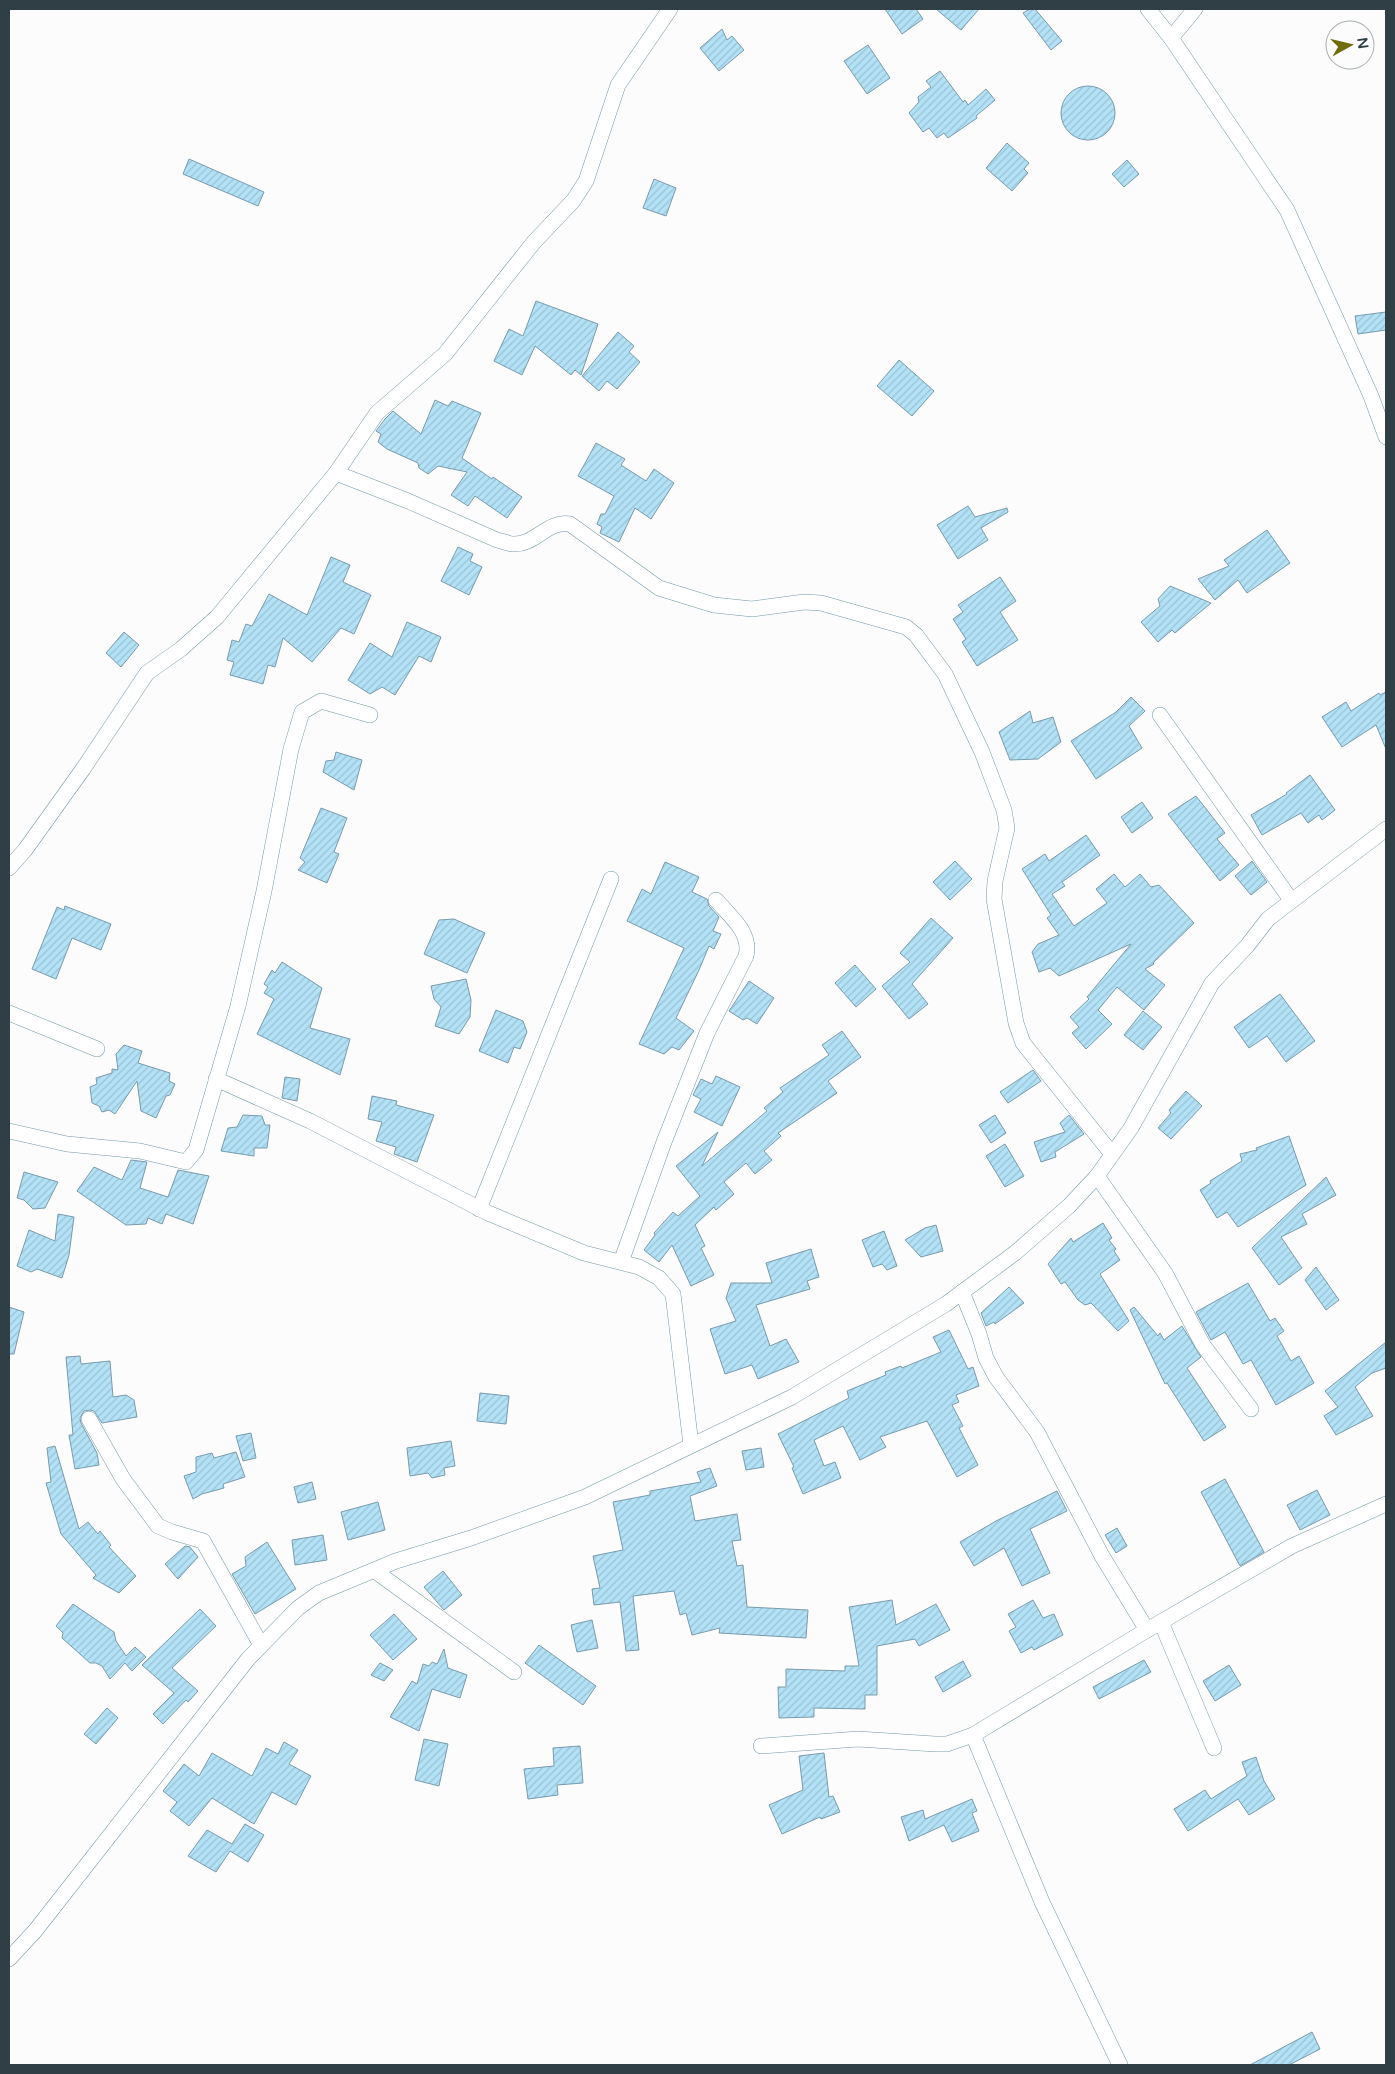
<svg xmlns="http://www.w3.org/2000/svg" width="1395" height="2074" viewBox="0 0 1395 2074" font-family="'Varela Round',sans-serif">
  <defs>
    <pattern id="building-hatch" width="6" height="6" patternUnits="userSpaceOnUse" patternTransform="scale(1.25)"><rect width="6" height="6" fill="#b3e1f6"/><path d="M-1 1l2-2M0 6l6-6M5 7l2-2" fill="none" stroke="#9ac2d4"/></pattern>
  </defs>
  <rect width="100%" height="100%" fill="#fcfcfc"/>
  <g fill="url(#building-hatch)" stroke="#789bac">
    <path d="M885,9H916L923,19L902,34Z"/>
    <path d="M936,9H979L961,30Z"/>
    <path d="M1030,9H1035L1062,41L1051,50L1023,13Z"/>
    <path d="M722,29L727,40L732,36L744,50L719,71L700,48Z"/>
    <path d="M868,45L890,78L867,94L844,61Z"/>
    <path d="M940,71L963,102L965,100L968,105L986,89L995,100L976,116L977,118L948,138L944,133L937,138L929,128L923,132L909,113L919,102L918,97L931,87L926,81Z"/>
    <circle cx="1088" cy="113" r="27"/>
    <path d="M1007,143L1029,163L1024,169L1028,173L1012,191L986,168Z"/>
    <path d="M189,159L264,192L258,206L183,174Z"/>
    <path d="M1127,160L1139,174L1124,187L1112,174Z"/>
    <path d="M654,179L676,188L666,216L643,208Z"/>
    <path d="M536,301L598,324L581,375L575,370L571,375L535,346L522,375L494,361L509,329L523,336Z"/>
    <path d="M1386,312V330L1358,334L1355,316Z"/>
    <path d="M618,332L634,346L629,352L640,362L617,389L607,381L599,391L582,376Z"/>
    <path d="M899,360L934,391L912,416L877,386Z"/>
    <path d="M435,400L448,406L452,401L481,413L462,458L492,479L493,477L522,497L507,518L475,496L468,506L451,495L467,472L438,466L428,474L419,468L418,463L387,449L378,442L381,434L376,431L385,419L393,411L421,434Z"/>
    <path d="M596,443L625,459L621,465L646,481L654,469L674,483L651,519L635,508L619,542L600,533L602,527L597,524L601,514H605L614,496L578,476Z"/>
    <path d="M968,506L975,517L1007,508L1008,512L981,528L988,540L958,559L937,525Z"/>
    <path d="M1267,530L1290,563L1247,593L1238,580L1215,600L1198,579L1229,566L1224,560Z"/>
    <path d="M458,547L473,554L470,561L482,567L469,595L441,581Z"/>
    <path d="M331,557L350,565L343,582L371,595L354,634L341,628L312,662L283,638L275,667L268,665L263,684L230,675L234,662L227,660L232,640L239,642L246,624L252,626L269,594L307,615Z"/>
    <path d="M1000,577L1016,601L1000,612L1018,640L977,666L962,642L966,639L953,619L963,612L958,605Z"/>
    <path d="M1170,586L1211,603L1175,633L1172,630L1158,642L1141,622L1160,606L1158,599Z"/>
    <path d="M407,622L441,637L431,662L419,656L395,695L382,687L370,694L348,680L370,643L392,657Z"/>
    <path d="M124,632L139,645L121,667L106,653Z"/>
    <path d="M1386,692V749L1376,725L1342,747L1322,717L1346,702L1351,711L1379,693L1380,695Z"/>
    <path d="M1131,697L1145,711L1129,726L1142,748L1096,779L1071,741L1116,712Z"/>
    <path d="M1030,711L1033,723L1053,717L1061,742L1038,759L1010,760L999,732Z"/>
    <path d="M336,752L362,760L354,790L323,772L326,761L334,760Z"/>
    <path d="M1310,775L1335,810L1322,820L1319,815L1308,823L1301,813L1262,835L1251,815L1287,794L1286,793Z"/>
    <path d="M1196,796L1225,833L1217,839L1239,865L1220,881L1168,814Z"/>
    <path d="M1142,802L1153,818L1132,833L1121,817Z"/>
    <path d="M321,808L347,818L334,852L339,854L327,883L298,870L305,862L300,858Z"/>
    <path d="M1086,835L1100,855L1062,882L1065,886L1052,894L1074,926L1107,903L1096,889L1114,874L1125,887L1140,874L1151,887L1159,885L1194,923L1153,963L1154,964L1145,969L1165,985L1144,1010L1117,987L1098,1010L1112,1024L1086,1049L1072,1033L1079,1027L1070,1017L1089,999L1087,997L1131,944L1059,976L1050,968L1039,972L1032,952L1038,944L1059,935L1047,918L1051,915L1022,869L1045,854L1049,861Z"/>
    <path d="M955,861L972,879L950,900L933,882Z"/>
    <path d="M1252,861L1267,882L1251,895L1235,876Z"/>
    <path d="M665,862L699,877L692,892L707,899L709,906L719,917L713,931L721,934L714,949L709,946L699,970L676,1018L694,1031L679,1050L672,1047L664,1054L639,1044L684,948L627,921L642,889L651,894Z"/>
    <path d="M65,906L111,924L101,950L72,938L56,979L32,969L57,907L64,910Z"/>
    <path d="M931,918L953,938L912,984L928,1004L909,1019L882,986L910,962L900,953Z"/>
    <path d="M454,919L485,933L467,973L424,954L439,920Z"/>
    <path d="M282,962L322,988L310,1028L350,1039L340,1075L257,1034L274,999L264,993L268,987L264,984L272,970L275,973Z"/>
    <path d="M855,965L876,989L856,1007L835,983Z"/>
    <path d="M466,979L471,1000L470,1017L459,1034L435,1026L441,1007L434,999L431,986Z"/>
    <path d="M749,981L774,998L757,1024L747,1018L743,1020L729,1011Z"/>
    <path d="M1280,994L1315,1041L1286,1062L1267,1036L1249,1048L1234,1027Z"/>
    <path d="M496,1010L523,1021L527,1032L520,1049L514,1047L508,1063L479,1051Z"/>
    <path d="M1143,1011L1162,1027L1143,1050L1124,1035Z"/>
    <path d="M842,1031L861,1057L828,1081L837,1093L778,1133L781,1136L764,1151L772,1160L755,1174L746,1163L724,1182L734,1194L716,1210L714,1207L695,1225L705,1246L701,1248L714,1275L691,1286L672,1245L659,1262L644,1250L655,1235L654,1233L673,1212L678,1216L700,1196L676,1166L718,1132L702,1166L767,1111L764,1108L783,1092L780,1088L829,1055L822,1045Z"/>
    <path d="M124,1045L142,1051L138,1063L170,1073L169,1081L175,1084L170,1095L166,1096L156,1118L141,1111L137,1081L115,1114L109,1110L102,1112L99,1106L92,1103L90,1087L97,1084L96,1078L112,1073V1069L118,1070L116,1054Z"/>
    <path d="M1033,1070L1041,1081L1008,1103L1000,1092Z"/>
    <path d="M716,1076L740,1087L722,1126L694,1112L701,1099L693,1095L701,1079L712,1084Z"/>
    <path d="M285,1077L300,1079L297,1101L282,1098Z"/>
    <path d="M1186,1091L1202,1106L1171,1139L1158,1128L1171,1113L1169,1110Z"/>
    <path d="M372,1096L397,1101L396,1105L434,1115L417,1162L394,1154L396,1147L376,1141L382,1122L368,1119Z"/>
    <path d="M243,1115L262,1116L265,1125H270L267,1148H254V1156L221,1151L228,1128L237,1127Z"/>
    <path d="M995,1115L1006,1133L991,1143L979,1125Z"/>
    <path d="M1069,1115L1084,1134L1055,1152L1056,1157L1041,1162L1034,1142L1065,1132L1060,1123Z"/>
    <path d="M1289,1136L1306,1185L1238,1227L1227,1212L1217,1218L1200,1190L1211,1183L1210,1181L1242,1161L1240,1154L1257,1150L1256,1148Z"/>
    <path d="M1005,1144L1024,1176L1005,1187L986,1156Z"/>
    <path d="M131,1160L147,1162L140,1188L168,1197L178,1170L209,1176L193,1224L166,1214L162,1224L148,1218L146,1224L126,1225L77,1191L94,1167L122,1180Z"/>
    <path d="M24,1172L58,1182L45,1208L33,1209L24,1200L17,1198Z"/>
    <path d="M1326,1177L1336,1195L1302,1214L1307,1224L1281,1237L1302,1268L1279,1285L1252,1248Z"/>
    <path d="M58,1214L74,1217L69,1255L62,1278L37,1269L31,1272L17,1266L29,1230L55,1241Z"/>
    <path d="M1103,1223L1112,1238L1109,1240L1116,1249L1114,1251L1120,1260L1100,1274L1129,1321L1118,1331L1091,1303L1085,1305L1078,1300L1065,1282L1061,1284L1048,1264L1071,1238L1073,1242Z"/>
    <path d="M936,1225L943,1251L921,1257L905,1240L925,1228Z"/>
    <path d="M884,1231L897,1266L887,1270L882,1264L873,1267L862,1240Z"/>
    <path d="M811,1249L819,1277L807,1281L810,1289L756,1305L770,1346L786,1339L799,1362L758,1379L752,1365L725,1374L710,1329L736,1321L726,1298L731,1283H772L766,1263Z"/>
    <path d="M1316,1267L1339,1300L1326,1310L1305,1280Z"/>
    <path d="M1248,1283L1270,1321L1275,1318L1284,1331L1277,1336L1291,1361L1299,1356L1314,1383L1276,1405L1251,1360L1243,1364L1225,1332L1211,1340L1196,1312Z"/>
    <path d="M1009,1287L1024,1303L995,1324L994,1322L986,1326L981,1313Z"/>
    <path d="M9,1307L24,1312L14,1354H9Z"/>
    <path d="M1134,1307L1158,1336L1160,1333L1164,1340L1182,1326L1201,1357L1187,1368L1226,1427L1204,1441L1167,1383L1165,1384L1130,1310Z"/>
    <path d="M949,1330L968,1369L973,1367L979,1386L956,1395L959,1402L952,1405L963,1426L959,1428L978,1465L957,1477L927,1421L880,1437L886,1447L860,1460L843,1426L814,1440L824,1466L835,1462L841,1478L803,1494L792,1468L794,1467L778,1434L849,1398L847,1391L886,1375L885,1372L901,1366L902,1368L941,1352L933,1337Z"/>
    <path d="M1386,1342V1368L1372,1373L1355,1387L1373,1416L1336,1435L1324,1416L1338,1407L1325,1391Z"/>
    <path d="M80,1356L81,1364L110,1361L113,1397L126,1395L134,1400L137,1417L102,1423L94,1411L90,1410L84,1411L80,1418L81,1423L97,1453L99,1465L75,1469L69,1435H73L66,1357Z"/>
    <path d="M480,1393L509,1396L506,1424L477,1421Z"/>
    <path d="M251,1433L256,1458L243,1461L236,1436Z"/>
    <path d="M451,1441L455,1466L444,1468L445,1475L432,1478L428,1473L410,1476L407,1448Z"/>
    <path d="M55,1446L79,1529L88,1522L98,1534L100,1531L111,1545L109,1547L136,1576L119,1593L93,1578L96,1575L61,1534L46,1483L51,1482L47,1448Z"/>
    <path d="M761,1448L764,1467L746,1470L742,1451Z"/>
    <path d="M236,1452L245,1477L223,1484L224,1488L202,1494L193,1499L184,1476L196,1472V1457L212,1453L214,1458Z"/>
    <path d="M710,1468L717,1486L690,1496L695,1521L737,1514L741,1540L732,1541L737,1566L743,1565L747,1607L808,1610L806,1638L719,1633L720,1628L692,1635L686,1613L680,1615L674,1591L633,1596L639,1650L626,1651L620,1602L594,1605L592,1589L600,1588L593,1556L623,1550L613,1502L650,1495V1491L701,1482L697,1472Z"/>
    <path d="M1225,1479L1264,1552L1240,1566L1201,1492Z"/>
    <path d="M312,1482L316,1499L298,1503L294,1487Z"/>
    <path d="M1317,1490L1330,1515L1300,1530L1287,1505Z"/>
    <path d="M1057,1491L1067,1511L1030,1529L1050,1573L1022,1586L1004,1548L974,1566L960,1542L996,1521Z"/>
    <path d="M378,1502L385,1530L348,1540L341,1512Z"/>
    <path d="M1117,1528L1127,1546L1116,1553L1105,1535Z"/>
    <path d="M323,1535L327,1560L295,1565L292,1540Z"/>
    <path d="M267,1542L296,1589L255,1614L232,1574L246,1566L245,1557Z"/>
    <path d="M185,1546L190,1547L198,1557L178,1579L165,1564Z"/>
    <path d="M443,1571L462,1595L444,1610L424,1587Z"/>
    <path d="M892,1600L896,1625L936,1604L950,1630L919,1646L915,1639L877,1646V1695H865V1709L814,1708V1717L779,1718L778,1687H786V1669L845,1671V1666H859L849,1607Z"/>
    <path d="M1033,1600L1043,1618L1054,1614L1063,1635L1034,1650L1032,1647L1021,1653L1009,1631L1016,1627L1008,1614Z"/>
    <path d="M73,1604L114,1632L116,1641L126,1656L135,1647L146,1657L132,1671L125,1663L110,1679L102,1666L96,1663H90L62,1638L63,1633L56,1626Z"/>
    <path d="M200,1609L216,1626L172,1668L198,1691L188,1702L186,1700L163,1724L153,1714L174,1693L142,1665Z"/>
    <path d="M394,1614L417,1639L393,1660L370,1635Z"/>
    <path d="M592,1620L598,1648L577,1652L571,1625Z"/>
    <path d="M539,1645L596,1686L583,1705L525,1663Z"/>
    <path d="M444,1649L448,1668L467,1675L460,1698L432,1689L419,1731L390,1717L412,1681L417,1684L423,1664L429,1666L432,1662L437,1664Z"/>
    <path d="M1144,1660L1151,1672L1099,1699L1093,1687Z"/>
    <path d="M963,1661L971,1676L943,1692L935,1677Z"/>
    <path d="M380,1663L393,1670L384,1681L371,1675Z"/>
    <path d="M1229,1665L1241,1685L1215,1701L1203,1681Z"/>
    <path d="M107,1708L118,1718L96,1744L84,1734Z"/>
    <path d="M424,1739L448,1744L439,1786L415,1780Z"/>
    <path d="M284,1742L298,1750L289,1764L311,1776L296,1805L272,1792L254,1824L212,1798L189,1826L170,1811L177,1802L163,1791L184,1764L199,1776L212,1753L252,1776L266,1748L278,1754Z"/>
    <path d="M580,1746L583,1783L557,1785L558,1795L528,1799L524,1769L554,1766L553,1748Z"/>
    <path d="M824,1753L829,1797L833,1796L840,1812L821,1819L820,1817L782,1834L769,1805L803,1790L799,1756Z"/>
    <path d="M1256,1757L1264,1781L1275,1799L1249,1815L1238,1799L1188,1831L1174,1809L1205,1790L1211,1799L1247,1776L1242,1762Z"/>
    <path d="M972,1799L977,1811L972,1813L979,1831L952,1842L944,1825L909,1841L901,1817L923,1810L925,1819Z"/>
    <path d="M245,1824L264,1835L248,1862L230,1851L216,1872L188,1856L207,1830L232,1844Z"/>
    <path d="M1312,2032L1320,2049L1289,2065H1250Z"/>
  </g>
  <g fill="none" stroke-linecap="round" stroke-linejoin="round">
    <g stroke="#7598a9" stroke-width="16">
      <g id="minor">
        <path d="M1148,9L1171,38L1287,210L1371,396L1386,437"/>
        <path d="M1171,38L1195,9"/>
        <path d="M336,473L408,501L497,540C502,541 507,543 512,544C535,546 547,520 570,524L659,588L714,605L752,609L804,602L821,603L906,627L916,635L945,674L982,752L1004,810L1007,828L995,881L994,899L1016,1023L1023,1043L1112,1154"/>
        <path d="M1160,715L1291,900"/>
        <path d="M9,868L25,850L83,769L147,673L181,649L217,617L336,473L377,413L445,354L534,242L573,201L586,181L618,85L670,9"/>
        <path d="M9,1013L97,1049"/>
        <path d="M216,1079L310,1121L488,1213L584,1253L639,1267L659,1278L673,1294L691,1445"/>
        <path d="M9,1131L67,1144L140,1151L186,1162L196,1150L238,1006L264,891L291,749L302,712L321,701L370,715"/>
        <path d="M1097,1176L1165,1273L1203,1345L1251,1409"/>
        <path d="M479,1209L611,879"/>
        <path d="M621,1262L664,1142L707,1033L746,956C752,933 730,916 716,900"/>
        <path d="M962,1292L979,1334L986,1358L996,1377L1037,1432L1102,1556L1147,1630"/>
        <path d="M89,1419L123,1479L158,1526L172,1532L203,1541L261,1645"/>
        <path d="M375,1571L514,1672"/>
        <path d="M1161,1622L1214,1748"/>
        <path d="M973,1735L1042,1902L1120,2065"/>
        <path d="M761,1746L858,1739L935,1744H947L973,1735L1147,1630L1292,1546L1386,1504"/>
        <path d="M9,1959L35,1931L248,1659L298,1608L319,1593L396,1561L471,1538L585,1497L792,1397L946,1304L1015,1253L1069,1206L1097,1176L1131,1128L1212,983L1247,946L1268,919L1386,829"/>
      </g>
    </g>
    <use href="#minor" stroke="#fff" stroke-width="15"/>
  </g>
  <rect width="1395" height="2074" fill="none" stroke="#303f46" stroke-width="20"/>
  <g transform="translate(1350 45) rotate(82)"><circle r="24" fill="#fcfcfc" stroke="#aab0b3"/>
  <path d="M0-4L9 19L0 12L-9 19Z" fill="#706c0b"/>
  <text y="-8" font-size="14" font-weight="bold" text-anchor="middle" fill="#303f46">N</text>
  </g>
</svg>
